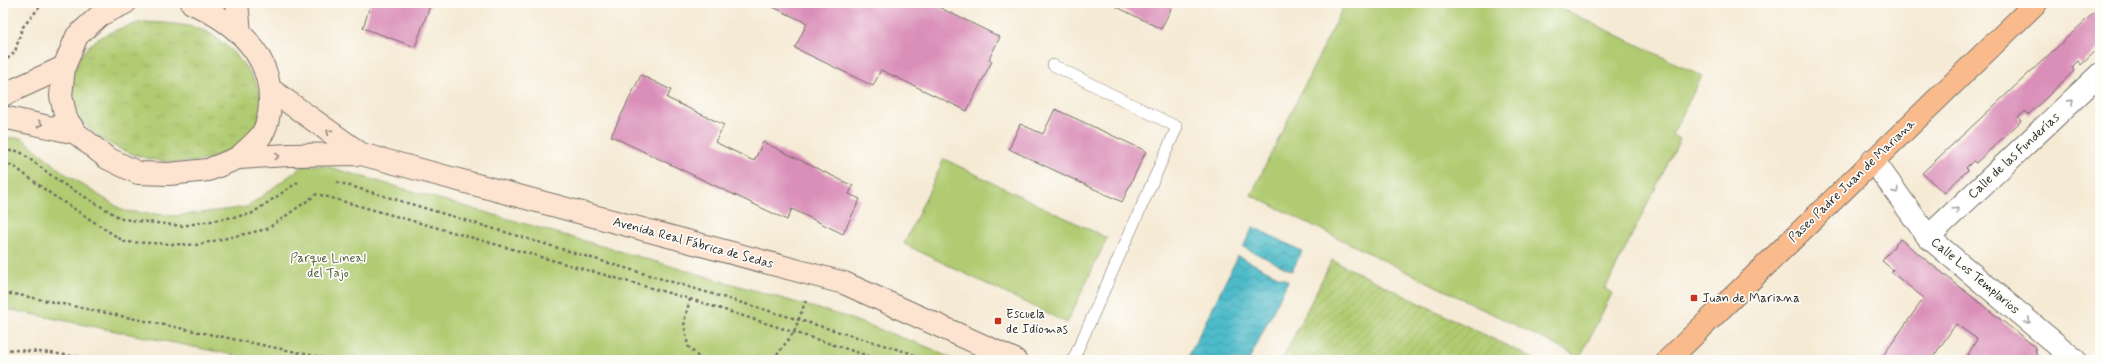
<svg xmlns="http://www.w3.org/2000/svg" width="2103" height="363" viewBox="0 0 2103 363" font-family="Mynerve,sans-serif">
  <defs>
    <pattern id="grass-tufts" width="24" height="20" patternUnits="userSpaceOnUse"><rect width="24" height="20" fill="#b0cb71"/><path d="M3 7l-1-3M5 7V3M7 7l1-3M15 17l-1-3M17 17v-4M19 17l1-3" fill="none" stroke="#98ae62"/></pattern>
    <pattern id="garden-furrows" width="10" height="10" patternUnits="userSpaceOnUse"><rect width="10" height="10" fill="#b0cb71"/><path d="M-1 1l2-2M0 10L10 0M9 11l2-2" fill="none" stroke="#98ae62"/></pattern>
    <pattern id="water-waves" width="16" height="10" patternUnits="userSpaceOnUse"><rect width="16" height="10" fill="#4ebbc9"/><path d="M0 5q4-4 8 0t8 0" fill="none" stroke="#4198a3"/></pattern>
  </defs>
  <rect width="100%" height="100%" fill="#fdfcf7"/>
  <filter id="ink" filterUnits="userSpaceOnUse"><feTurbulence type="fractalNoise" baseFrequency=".025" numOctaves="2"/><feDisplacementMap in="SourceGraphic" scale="8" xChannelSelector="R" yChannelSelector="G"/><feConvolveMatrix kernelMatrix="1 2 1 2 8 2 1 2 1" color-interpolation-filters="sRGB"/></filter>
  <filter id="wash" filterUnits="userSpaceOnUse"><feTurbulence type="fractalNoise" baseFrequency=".012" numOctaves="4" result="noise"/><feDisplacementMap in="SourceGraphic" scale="16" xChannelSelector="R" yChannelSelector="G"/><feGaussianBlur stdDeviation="0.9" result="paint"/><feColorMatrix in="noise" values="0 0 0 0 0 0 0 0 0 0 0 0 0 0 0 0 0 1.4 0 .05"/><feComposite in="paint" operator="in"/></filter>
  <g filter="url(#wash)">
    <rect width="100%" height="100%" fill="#f5ead4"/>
    <path fill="url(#grass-tufts)" stroke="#6e7b4e" d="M143,22C164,23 185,23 205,31C227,40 266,84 262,109C261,119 245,143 236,148C232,151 227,153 222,155C180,173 112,157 83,122C77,115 73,99 73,90C72,44 104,32 143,22Z"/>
    <g fill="#b0cb71" stroke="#6e7b4e">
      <path d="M1345,3H1551L1702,76L1672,135L1680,139L1605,289L1612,293L1580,357L1251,195Z"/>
      <path d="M3,138H22L64,173L124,211L176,216L247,207L303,166L322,165L843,316L930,348L954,360H258L12,310L3,311Z"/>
      <path d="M944,159L1107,238L1067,323L904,244Z"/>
    </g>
    <path fill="url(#garden-furrows)" stroke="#6e7b4e" d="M1332,260L1536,360H1282Z"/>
    <g fill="url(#water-waves)" stroke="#3c737a">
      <path d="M1253,227L1302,251L1292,271L1243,247Z"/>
      <path d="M1238,256L1288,281L1249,360H1199L1189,355Z"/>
    </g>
    <g id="blocks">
      <g fill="#da8fb9">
        <path d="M371,3H431L415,47L363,28Z"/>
        <path d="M764,3H930L1000,37L989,59L992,61L967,111L881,70L873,86L795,48L807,23Z"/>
        <path d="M1109,3H1174L1161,29Z"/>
        <path d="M2100,7V47L2081,65L2078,61L2072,67L2074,71L2028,115L2026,111L2018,117L2021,121L1976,163L1973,161L1966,168L1968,170L1944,193L1922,173Z"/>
        <path d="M641,75L671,90L667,98L724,125L715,142L754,161L763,142L853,186L849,194L860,199L843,234L792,209L787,220L611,136Z"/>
        <path d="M1055,109L1146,151L1122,202L1009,149L1020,124L1043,134Z"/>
        <path d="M1900,239L2035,347L2037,360H1965L1977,339L1956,324L1931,360H1880L1924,298L1891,272L1893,270L1882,261Z"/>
      </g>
    </g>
  </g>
  <g filter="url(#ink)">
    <use href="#blocks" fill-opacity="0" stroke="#726e66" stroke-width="1"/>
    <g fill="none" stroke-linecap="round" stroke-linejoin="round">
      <g stroke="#726e66" stroke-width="12">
        <path id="lane" d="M1053,65L1177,127L1073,360"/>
      </g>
      <g stroke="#726e66" stroke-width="24">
        <g id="street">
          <path d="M1873,160L1928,237L2075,360"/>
          <path d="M1928,237L2100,74"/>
        </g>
      </g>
      <g stroke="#726e66" stroke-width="24">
        <g id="secondary">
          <path d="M125,3L100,15L77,36L64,67L61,96L66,118L76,133L107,158L138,173L169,174L208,170L238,158L289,155L361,154L844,283L1015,360"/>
          <path d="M192,3C234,22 271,52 270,102C270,113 267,128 260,137C254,144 245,151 238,158"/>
          <path d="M237,3L240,32"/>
          <path d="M270,89L361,154"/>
          <path d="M3,95L64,67"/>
          <path d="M3,117L76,133"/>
        </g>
      </g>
      <g stroke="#726e66" stroke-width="24">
        <path id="primary" d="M1668,360L2036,3"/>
      </g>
      <g stroke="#726e66" stroke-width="2.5" stroke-dasharray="3 3" stroke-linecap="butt">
        <path d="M3,63L15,52L22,28L43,3"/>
        <path d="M3,151H19L60,182L122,219L182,226L251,214L298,182"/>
        <path d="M3,165H12L51,194L125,242L196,245L267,229L317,194L690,299L881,360"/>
        <path d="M337,182L910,353L924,360"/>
        <path d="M3,294H14L335,360"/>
        <path d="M690,299L684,322L688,346L701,360"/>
        <path d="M3,349L51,353L101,360"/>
        <path d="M773,360L794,332L806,300"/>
      </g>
      <use href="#lane" stroke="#fff" stroke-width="11"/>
      <use href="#street" stroke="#fff" stroke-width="22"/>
      <use href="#secondary" stroke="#fde4d1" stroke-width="22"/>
      <use href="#primary" stroke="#fabb8c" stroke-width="22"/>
    </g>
    <defs><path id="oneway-chevron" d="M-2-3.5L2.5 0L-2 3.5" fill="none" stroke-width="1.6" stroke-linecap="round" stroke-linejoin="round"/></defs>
    <g stroke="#a0a0a0">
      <use href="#oneway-chevron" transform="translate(2071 102) rotate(-44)"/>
      <use href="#oneway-chevron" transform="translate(1896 191) rotate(55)"/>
      <use href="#oneway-chevron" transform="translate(1956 210) rotate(-43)"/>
      <use href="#oneway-chevron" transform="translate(2028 321) rotate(40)"/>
    </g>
    <g stroke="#94887e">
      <use href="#oneway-chevron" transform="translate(40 124) rotate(13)"/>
      <use href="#oneway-chevron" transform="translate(329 132) rotate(-144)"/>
      <use href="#oneway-chevron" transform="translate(277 156) rotate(-4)"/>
    </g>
  </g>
  <g fill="#c8321e" stroke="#fdfcf7" stroke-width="1.5">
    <rect x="1690" y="294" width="8" height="8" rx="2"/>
    <rect x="994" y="317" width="8" height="8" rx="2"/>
  </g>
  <g text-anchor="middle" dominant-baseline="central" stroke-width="3.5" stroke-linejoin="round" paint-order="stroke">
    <g font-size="13" fill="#2b2b2b" stroke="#fdfcf7">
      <text transform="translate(2014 156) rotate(-43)">Calle de las Funderías</text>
      <text transform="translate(1852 181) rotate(-44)">Paseo Padre Juan de Mariana</text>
      <text transform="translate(693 243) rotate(15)">Avenida Real Fábrica de Sedas</text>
      <text transform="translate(1975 276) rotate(40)">Calle Los Templarios</text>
    </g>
    <g font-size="13" fill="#535b40" stroke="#fdfcf7">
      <text x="328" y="258">Parque Lineal<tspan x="328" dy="15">del Tajo</tspan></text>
    </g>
    <g font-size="13" fill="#2b2b2b" stroke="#fdfcf7" text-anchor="start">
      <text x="1702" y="298">Juan de Mariana</text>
      <text x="1006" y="314">Escuela<tspan x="1006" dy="15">de Idiomas</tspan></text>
    </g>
  </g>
  <rect width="2103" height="363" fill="none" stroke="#fdfcf7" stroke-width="16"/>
</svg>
